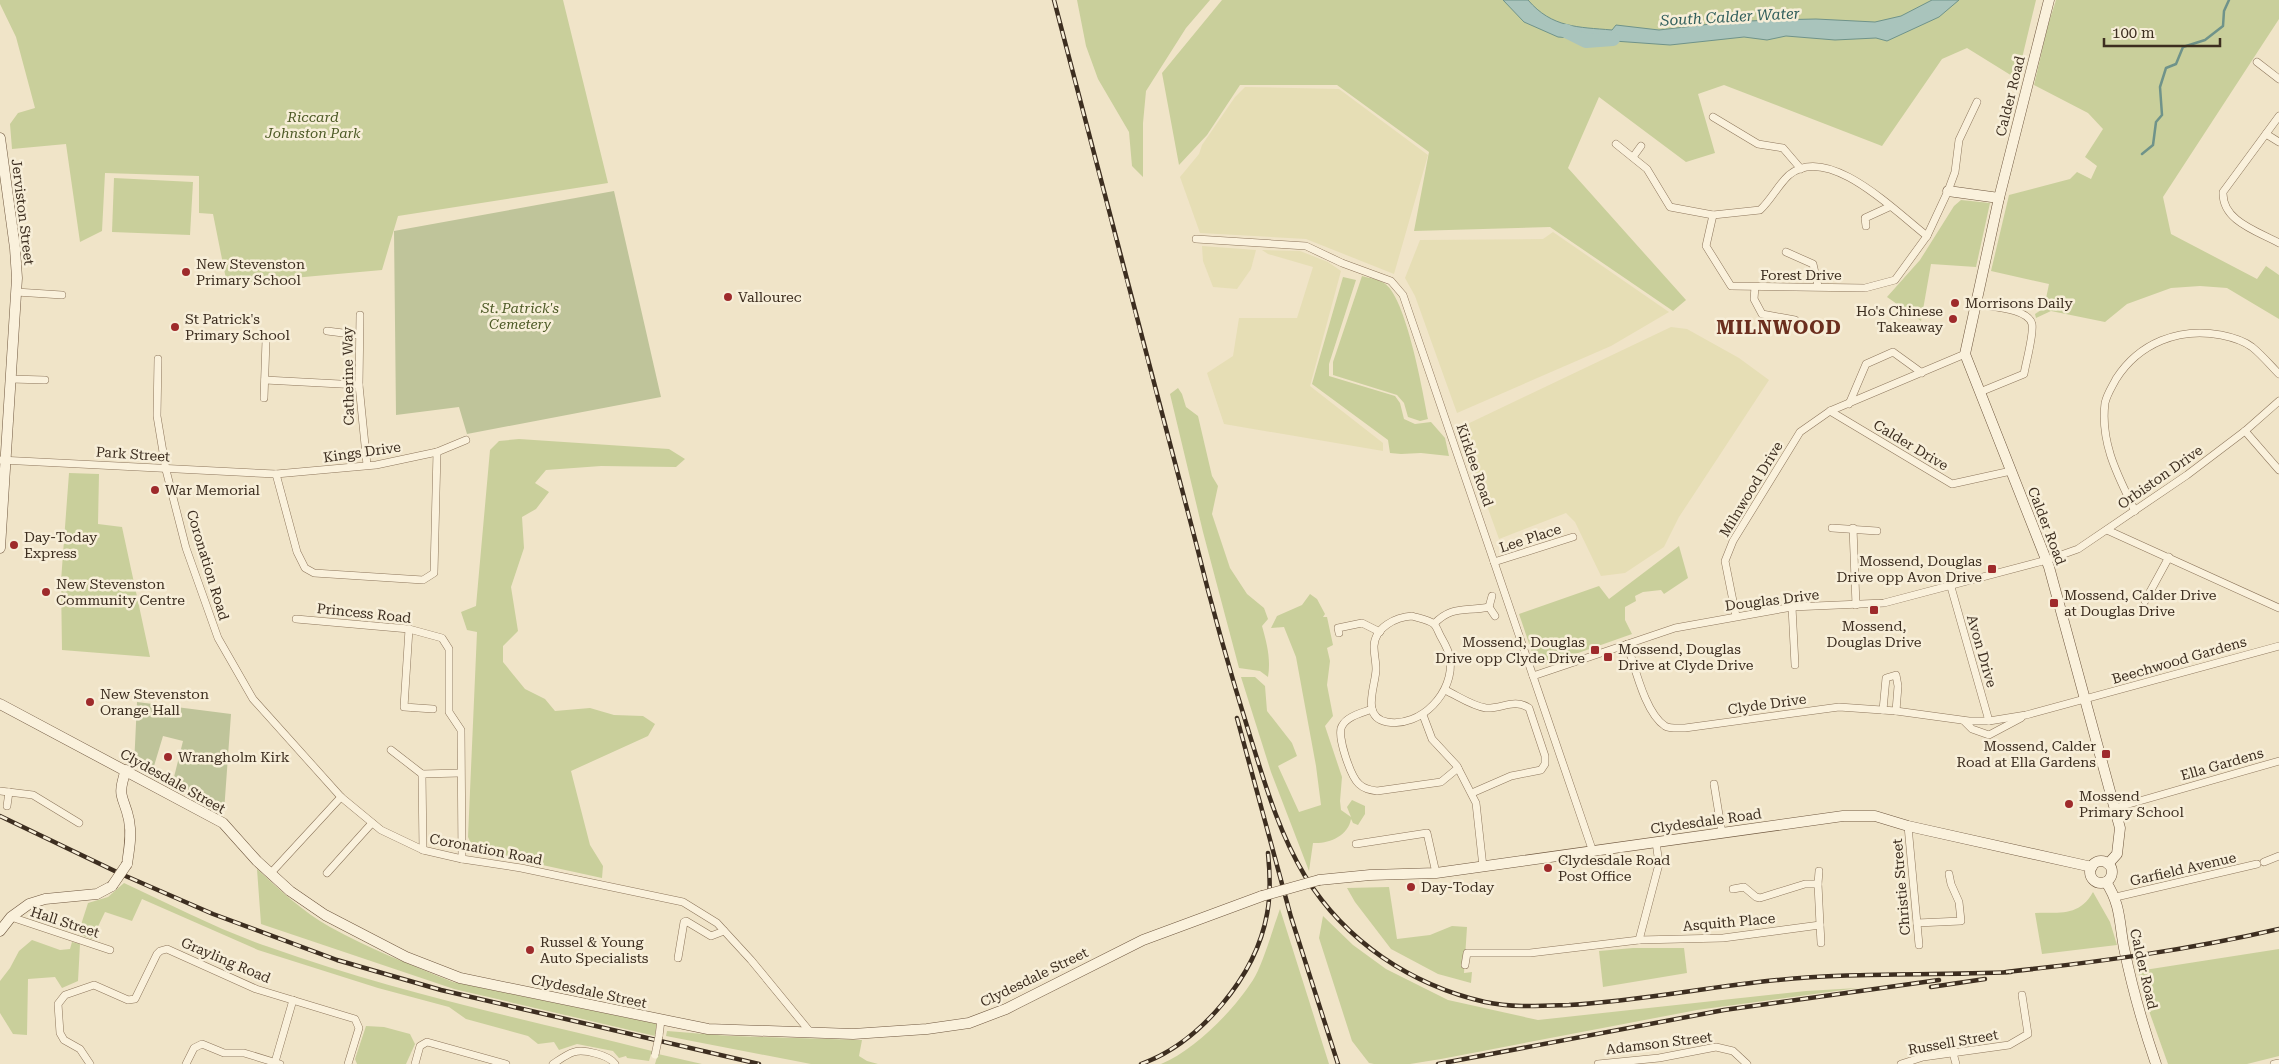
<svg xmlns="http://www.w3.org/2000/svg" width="2279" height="1064" viewBox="0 0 2279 1064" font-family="'Roboto Serif',serif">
  <rect width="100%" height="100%" fill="#f0e4c8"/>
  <g fill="#e6deb5">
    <path d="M1245,87L1339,89L1428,155L1394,274L1306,239L1200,233L1180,177L1199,154L1202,145L1235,97Z"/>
    <path d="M1553,232L1669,312L1611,346L1457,413L1415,296L1405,278L1420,240L1543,239Z"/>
    <path d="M1202,246L1256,250L1251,269L1237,289L1213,287L1203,261Z"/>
    <path d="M1262,250L1300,251L1328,262L1341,271L1310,386L1383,443V451L1224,424L1207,373L1233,356L1239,318H1297L1313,267L1268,254Z"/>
    <path d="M1671,327L1687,329L1739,358L1769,380L1679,517L1664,547L1625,573L1601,576L1575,522L1566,513L1499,539L1459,428Z"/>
  </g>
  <g fill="#c9cf9b">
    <path d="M0,0H563L608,183L398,216L382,270L227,284L213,214L199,213V176L105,173L102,231L80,242L66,144L12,149L10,124L18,113L35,108L16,37L0,4Z"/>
    <path d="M1077,0H1210L1186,28L1146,91L1143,123V177L1132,166L1129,132L1098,79L1086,46Z"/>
    <path d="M1222,0H2036L2017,79L1967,48L1942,59L1882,146L1724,85L1698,94L1715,153L1686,162L1599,97L1568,168L1686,300L1673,311L1550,227L1414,231L1429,152L1337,85H1240L1207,135L1179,165L1162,73Z"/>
    <path d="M2056,0H2279V19L2163,197L2171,234L2257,279L2266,266L2279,275V319L2227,288L2200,286L2171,288L2127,304L2105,322L2051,311L2036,318L2035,314L2044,308L2049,284L1991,271L2009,195L2070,179L2077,172L2091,179L2097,166L2085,157L2103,129L2088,113L2034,85L2048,25Z"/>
    <path d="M114,178L193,182L190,235L112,232Z"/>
    <path d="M1961,200L1990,203L1976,267L1931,264L1921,321L1887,297L1920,260L1954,206Z"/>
    <path d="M1362,276C1369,278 1378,279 1384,283C1406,296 1423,393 1428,419L1420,421L1408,417L1404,403L1397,395L1333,375V362Z"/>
    <path d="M1343,277L1356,280L1329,364V376L1395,396L1400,403L1404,419L1415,424L1431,422L1445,438L1449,456L1421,453L1401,454L1390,453L1388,440L1312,384Z"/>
    <path d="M1178,388L1182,394L1186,407L1198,416L1212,476L1218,486L1212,514L1230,568L1247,594L1264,608L1268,619L1262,626C1267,644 1271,659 1268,677L1260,671L1239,668L1203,532L1170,394Z"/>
    <path d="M519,439L669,449L685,459L676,467L601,466L546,470L535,483L549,492L536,509L522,517L524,548L511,587L518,631L503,646V662L525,689L545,699L555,711L590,708L614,715L643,716L655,724L648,736L571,771L590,845L603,866L602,878L474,850L468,837L477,632L467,630L461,612L476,606L490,450L499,441Z"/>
    <path d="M69,473L99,474L98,524L122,527L150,657L62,650L61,581Z"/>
    <path d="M1679,546L1688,578L1664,594L1661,590L1643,592L1635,596L1636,601L1625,607V620L1632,634L1547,664L1533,655L1519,614L1599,586L1609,599Z"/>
    <path d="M1310,594L1317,599L1325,614L1323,617H1327L1333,645L1327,648L1330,661L1327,685L1333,716L1325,726L1342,777L1340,801L1341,810L1351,817L1347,807L1352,800L1365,806V814L1358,825L1353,823L1351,819C1348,836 1329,844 1313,843L1309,871L1271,772L1241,677H1255L1265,686L1267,711L1292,743L1297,756L1278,766L1299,812L1321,805L1316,766L1296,657L1284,627L1271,628L1277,616L1302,605Z"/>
    <path d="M257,869C279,889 303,912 330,927C368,948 413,966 453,982L657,1024L655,1036L454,989L261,924Z"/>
    <path d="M124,883C172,905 219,930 269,947C394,992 523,1019 652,1051L649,1061L627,1058L626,1056L619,1058L613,1051L577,1044L559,1050L554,1042L538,1044L528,1036L466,1019L449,1007L378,988L258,950L142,899L132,921L105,912L92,939L78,934L88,903L108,897Z"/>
    <path d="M1389,887L1397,939L1430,935L1452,926L1467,927L1464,973L1472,972L1471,983L1438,974L1391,949L1355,902L1347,888Z"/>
    <path d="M2093,892L2110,922L2117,945L2042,954L2035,913C2060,912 2079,917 2093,892Z"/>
    <path d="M1280,909L1329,1064H1161C1195,1050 1233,1011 1253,980C1263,964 1273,928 1280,909Z"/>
    <path d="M1323,916L1353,945L1386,969L1448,1000L1538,1020L1806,991L1858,988L1697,1010L1441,1059L1410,1064H1374L1369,1063L1352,1041L1319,938Z"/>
    <path d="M32,940L60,950L70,949L72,942L80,944L78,981L62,988L55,977L28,979L27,1035L13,1034L0,1013V981L10,968L19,951Z"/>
    <path d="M1633,948H1684L1687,973L1603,987L1599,951Z"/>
    <path d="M2279,949V1056L2247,1064H2168L2144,997L2138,971Z"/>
    <path d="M366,1026L384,1027L410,1034L415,1044L406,1064H357L355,1059Z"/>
    <path d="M667,1031L730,1036L862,1040L859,1056L867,1061L878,1064H811L666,1036Z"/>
    <path d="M658,1054L702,1064H655Z"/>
  </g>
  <g fill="#bfc49a">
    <path d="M614,191L661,397L467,434L459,407L396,415L394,231Z"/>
    <path d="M137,702L231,714L224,812L164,783V778L174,777L183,741L163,736L154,766L160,770L157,778L134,766Z"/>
  </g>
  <path fill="#a9c4bc" stroke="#6f938a" d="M1503,0H1528C1552,28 1578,27 1612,30L1616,25L1659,30L1728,22L1771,20L1816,19L1875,22L1901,16L1932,0H1959L1939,17L1887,41L1876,38L1835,40L1786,36L1767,40L1744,37L1670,45L1558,37L1524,22Z"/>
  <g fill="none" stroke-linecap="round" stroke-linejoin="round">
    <path stroke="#6f938a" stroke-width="2.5" d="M2142,154L2153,145L2156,122L2162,115L2160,87L2166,68L2176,64L2183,47L2205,40L2223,26L2224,11L2229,0"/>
    <path stroke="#a9c4bc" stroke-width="14" d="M1566,31L1586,41L1613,39"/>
    <g stroke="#8d765c" stroke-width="8">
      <g id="street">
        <path d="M2257,62L2279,79"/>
        <path d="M2279,116L2223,192C2222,221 2257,231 2279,243"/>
        <path d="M1713,117L1758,144L1783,148L1801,169"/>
        <path d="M2266,134L2279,142"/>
        <path d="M1616,144L1647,169L1670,207L1713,215L1760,210C1771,200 1778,185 1789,175C1828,142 1897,213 1927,236"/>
        <path d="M1633,157L1641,146"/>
        <path d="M1713,215L1706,246L1731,286L1865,288L1895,280L1927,236L1948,191L1955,172L1959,140L1977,102"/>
        <path d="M1866,226L1865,218L1889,207"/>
        <path d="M1196,239L1306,246L1342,263L1391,281L1403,295L1593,852"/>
        <path d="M1786,252L1813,264L1818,286"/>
        <path d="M1755,287L1754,299L1762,314L1795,320"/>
        <path d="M16,292L62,295"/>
        <path d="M1976,304C1990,307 2028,308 2032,324C2034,334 2026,362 2024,374L1980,392"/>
        <path d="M360,315L359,385L367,465"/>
        <path d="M327,331L359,335"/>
        <path d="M158,359L157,416L166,470L186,548L218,638L253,699L341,797L381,830L423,850L462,859L521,868L683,902L717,923L751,960L811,1033"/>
        <path d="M11,379L45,380"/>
        <path d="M265,380L359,385"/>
        <path d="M264,398L266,340"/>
        <path d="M1849,404L1866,364L1893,352L1922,373"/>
        <path d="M1830,411L1952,484L2011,471"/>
        <path d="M2245,431L2279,470"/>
        <path d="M0,460L276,474L376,465L437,452L466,440"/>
        <path d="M276,474L297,552L305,568L314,573L423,580L434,573L437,452"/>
        <path d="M2135,511C2118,476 2100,443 2105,403C2107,394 2112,387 2116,379C2139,343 2179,327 2221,335C2231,337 2244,341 2252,347C2262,355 2271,366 2279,374"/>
        <path d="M1832,528L1877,531"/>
        <path d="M1853,528L1856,605"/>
        <path d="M2107,530L2279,608"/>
        <path d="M1494,562L1573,537"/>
        <path d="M1951,587L1989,721"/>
        <path d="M2145,601L2169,557"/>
        <path d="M1489,607L1492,596"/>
        <path d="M1792,607L1795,665"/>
        <path d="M1412,616C1418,618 1429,620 1434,624C1437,627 1439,634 1441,637C1445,644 1449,651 1450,658C1455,692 1421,728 1387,722C1360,717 1376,685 1376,669C1376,662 1374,654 1374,646C1375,627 1396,617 1412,616Z"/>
        <path d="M1736,616L1725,561L1733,541L1800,432L1830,411L1965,354"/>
        <path d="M296,619L409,629L442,638L449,649V712L461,730L462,859"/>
        <path d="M1434,624C1452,605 1465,612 1489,607L1495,616"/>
        <path d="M409,629L404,707L433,709"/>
        <path d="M1339,633L1338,628L1362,623L1380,632"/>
        <path d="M1627,644C1635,667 1645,713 1665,726C1670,729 1679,728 1685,728L1839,707L1896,711L1969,721H1989L2026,715L2279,646"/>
        <path d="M1533,676L1675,628L1792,607L1884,603L2047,560L2078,549L2187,475L2245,431L2279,401"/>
        <path d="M1445,690C1458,696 1472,706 1486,708C1502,709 1514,698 1529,708L1545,756V764L1541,770L1511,776L1472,793"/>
        <path d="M1372,709C1362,713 1347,716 1342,726C1336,735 1351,777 1359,784C1364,789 1370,790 1377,791L1441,782L1458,768"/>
        <path d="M1883,710L1886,678L1896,675L1898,686L1896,711"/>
        <path d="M1423,715L1432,739L1457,766L1476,803L1483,867"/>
        <path d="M1964,721L1972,729L1989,735L2021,718"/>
        <path d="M391,750L422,774"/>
        <path d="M1714,784L1722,833"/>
        <path d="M0,791L33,795L79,823"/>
        <path d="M7,806L9,792"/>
        <path d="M2115,808L2279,761"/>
        <path d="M1908,826L1919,945"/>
        <path d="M1356,844L1427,833L1436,873"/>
        <path d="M423,850L422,774L460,773"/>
        <path d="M2264,862L2279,856"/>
        <path d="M327,873L372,823"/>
        <path d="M270,874L341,797"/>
        <path d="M1818,884L1819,871"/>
        <path d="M2116,897L2257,864"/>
        <path d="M11,917L110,950"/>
        <path d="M1917,923L1961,921L1959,902L1951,884L1949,874"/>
        <path d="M1820,925L1821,943"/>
        <path d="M1639,940L1659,864L1656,842"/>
        <path d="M678,958L684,922L686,921L711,936L724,931"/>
        <path d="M1465,965L1467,953H1530L1639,940L1723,938L1820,925L1818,884H1805L1760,898L1756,897L1744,887L1733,889"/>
        <path d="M659,1036L661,1020"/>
        <path d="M1953,1053L1956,1064"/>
        <path d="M275,1062L293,1000"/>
        <path d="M90,1064L80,1049L64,1040L60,1033L58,1004L65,995L94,985L128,1000L135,999L157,954L160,951L167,949L256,989L355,1019L359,1028L348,1064"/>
        <path d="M186,1064L194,1048L202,1044L224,1053H244L280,1064"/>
        <path d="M415,1064L420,1046L427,1042L506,1064"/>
        <path d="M553,1064C559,1060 567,1054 574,1052C584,1049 609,1055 615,1064"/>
        <path d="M1598,1064L1659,1058L1716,1047L1733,1051L1747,1064"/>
        <path d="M1901,1064L1923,1057L2009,1045L2028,1034L2022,995"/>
        <path d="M2274,1064L2279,1063"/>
      </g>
    </g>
    <g stroke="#6f573f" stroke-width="11">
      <g id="secondary">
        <path d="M2049,0L1999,198L1965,354L2049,567L2120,828L2117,854L2108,864"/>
        <path d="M0,138L15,248L17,278L0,548"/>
        <path d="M1948,191L1999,198"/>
        <path d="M0,704L223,823L257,861L290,891L325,915L406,957L460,978L708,1029L853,1034L927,1029L969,1023L1006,1009L1143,940L1262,896"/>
        <path d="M126,770C116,799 124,795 129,820C132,835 129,850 127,864"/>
        <circle cx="2101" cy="872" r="11"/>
        <path d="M1319,880L1370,875L1436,873L1843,816H1875L1908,826L2092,867"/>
        <path d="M2106,882C2121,905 2119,922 2124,948C2132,987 2143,1026 2156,1064"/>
        <path d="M0,931L11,917L29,904L45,899L97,894L112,886"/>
      </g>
    </g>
    <use href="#street" stroke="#faf1dc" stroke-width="7"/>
    <use href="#secondary" stroke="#faf1dc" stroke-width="10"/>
    <g stroke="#3d2e20" stroke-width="4.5">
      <g id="rail">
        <path d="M1054,0C1101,181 1148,362 1196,543C1212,608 1230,672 1250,736C1265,784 1279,833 1305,876C1346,942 1411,985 1485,1002C1513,1008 1541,1006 1569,1005C1638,1001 1707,987 1777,980C1854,972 1933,976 2011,972"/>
        <path d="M1237,718L1291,917L1338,1064"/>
        <path d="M0,816L121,874L213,914L337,960L441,990L759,1064"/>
        <path d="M2006,972C2098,962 2189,950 2279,929"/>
        <path d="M1931,987L1985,979"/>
        <path d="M1141,1064C1200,1043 1256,976 1267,914C1271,894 1270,873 1268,853"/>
        <path d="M1438,1064L1724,1010L1939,980"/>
      </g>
    </g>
    <use href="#rail" stroke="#f7eed8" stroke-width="2.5" stroke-dasharray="8" stroke-linecap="butt"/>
    <g stroke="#8d765c" stroke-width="8" stroke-linecap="butt">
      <path id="street-bridge" d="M655,1055L659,1036"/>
    </g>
    <g stroke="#6f573f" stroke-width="11" stroke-linecap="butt">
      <g id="secondary-bridge">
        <path d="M112,886L127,864"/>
        <path d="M1262,896L1319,880"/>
      </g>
    </g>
    <use href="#street-bridge" stroke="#faf1dc" stroke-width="7"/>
    <use href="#secondary-bridge" stroke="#faf1dc" stroke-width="10"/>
  </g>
  <g fill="#9e2a2b" stroke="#f7eed8" stroke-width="2">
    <circle cx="186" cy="272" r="5"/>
    <circle cx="728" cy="297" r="5"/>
    <circle cx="1955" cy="303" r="5"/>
    <circle cx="1953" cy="319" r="5"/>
    <circle cx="175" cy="327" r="5"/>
    <circle cx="155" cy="490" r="5"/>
    <circle cx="14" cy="545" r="5"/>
    <rect x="1987" y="564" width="10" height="10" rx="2.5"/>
    <circle cx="46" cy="592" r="5"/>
    <rect x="2049" y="598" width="10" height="10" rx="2.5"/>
    <rect x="1869" y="605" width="10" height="10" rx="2.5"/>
    <rect x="1590" y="645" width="10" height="10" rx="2.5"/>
    <rect x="1603" y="652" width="10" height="10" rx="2.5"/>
    <circle cx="90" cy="702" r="5"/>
    <rect x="2101" y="749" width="10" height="10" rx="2.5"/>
    <circle cx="168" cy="757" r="5"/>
    <circle cx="2069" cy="804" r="5"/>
    <circle cx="1548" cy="868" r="5"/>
    <circle cx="1411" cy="887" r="5"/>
    <circle cx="530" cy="950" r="5"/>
  </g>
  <g text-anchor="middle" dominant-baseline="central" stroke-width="5" stroke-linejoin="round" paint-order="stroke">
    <g font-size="14" fill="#3d2e20" stroke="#f7eed8">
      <text transform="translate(2010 96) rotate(-76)">Calder Road</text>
      <text transform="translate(23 212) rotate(83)">Jerviston Street</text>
      <text x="1801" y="275">Forest Drive</text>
      <text transform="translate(348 376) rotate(-91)">Catherine Way</text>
      <text transform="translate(1911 445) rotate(31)">Calder Drive</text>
      <text transform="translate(362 452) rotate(-8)">Kings Drive</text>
      <text transform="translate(133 454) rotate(4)">Park Street</text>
      <text transform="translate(1475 465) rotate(71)">Kirklee Road</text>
      <text transform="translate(2160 477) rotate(-35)">Orbiston Drive</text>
      <text transform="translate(1751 489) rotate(-59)">Milnwood Drive</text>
      <text transform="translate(2047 526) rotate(69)">Calder Road</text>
      <text transform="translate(1530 538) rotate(-18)">Lee Place</text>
      <text transform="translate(208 565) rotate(73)">Coronation Road</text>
      <text transform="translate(1772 600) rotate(-7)">Douglas Drive</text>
      <text transform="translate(364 613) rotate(6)">Princess Road</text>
      <text transform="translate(1982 651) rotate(74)">Avon Drive</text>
      <text transform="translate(2179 660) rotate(-16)">Beechwood Gardens</text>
      <text transform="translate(1767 704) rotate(-8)">Clyde Drive</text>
      <text transform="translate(2222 764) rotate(-16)">Ella Gardens</text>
      <text transform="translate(173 781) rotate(29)">Clydesdale Street</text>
      <text transform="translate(1706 821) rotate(-8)">Clydesdale Road</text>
      <text transform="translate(486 849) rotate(11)">Coronation Road</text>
      <text transform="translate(2183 869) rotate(-13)">Garfield Avenue</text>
      <text transform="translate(1901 887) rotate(-95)">Christie Street</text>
      <text transform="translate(65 922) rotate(18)">Hall Street</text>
      <text transform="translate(1729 922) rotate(-5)">Asquith Place</text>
      <text transform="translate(226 960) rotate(23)">Grayling Road</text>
      <text transform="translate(2144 969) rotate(77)">Calder Road</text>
      <text transform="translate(1034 977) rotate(-26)">Clydesdale Street</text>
      <text transform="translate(589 991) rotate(12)">Clydesdale Street</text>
      <text transform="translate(1953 1042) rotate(-10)">Russell Street</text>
      <text transform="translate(1659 1043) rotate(-7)">Adamson Street</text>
    </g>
    <g font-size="14" font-style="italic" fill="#4d5a26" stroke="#f7eed8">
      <text x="313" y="117">Riccard<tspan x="313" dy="16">Johnston Park</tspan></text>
      <text x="520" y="308">St. Patrick's<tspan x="520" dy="16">Cemetery</tspan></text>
    </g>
    <g font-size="14" fill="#3d2e20" stroke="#f7eed8" text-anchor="start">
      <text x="196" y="264">New Stevenston<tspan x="196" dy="16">Primary School</tspan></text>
      <text x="738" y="297">Vallourec</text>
      <text x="1965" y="303">Morrisons Daily</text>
      <text x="1943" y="311" text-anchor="end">Ho's Chinese<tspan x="1943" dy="16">Takeaway</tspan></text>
      <text x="185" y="319">St Patrick's<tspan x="185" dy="16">Primary School</tspan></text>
      <text x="165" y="490">War Memorial</text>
      <text x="24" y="537">Day-Today<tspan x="24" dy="16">Express</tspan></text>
      <text x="1982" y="561" text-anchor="end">Mossend, Douglas<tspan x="1982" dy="16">Drive opp Avon Drive</tspan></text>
      <text x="56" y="584">New Stevenston<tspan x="56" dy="16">Community Centre</tspan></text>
      <text x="2064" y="595">Mossend, Calder Drive<tspan x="2064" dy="16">at Douglas Drive</tspan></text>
      <text x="1874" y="626" text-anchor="middle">Mossend,<tspan x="1874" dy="16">Douglas Drive</tspan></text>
      <text x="1585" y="642" text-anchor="end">Mossend, Douglas<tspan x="1585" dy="16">Drive opp Clyde Drive</tspan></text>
      <text x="1618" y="649">Mossend, Douglas<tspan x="1618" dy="16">Drive at Clyde Drive</tspan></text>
      <text x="100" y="694">New Stevenston<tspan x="100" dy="16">Orange Hall</tspan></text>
      <text x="2096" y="746" text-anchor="end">Mossend, Calder<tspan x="2096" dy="16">Road at Ella Gardens</tspan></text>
      <text x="178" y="757">Wrangholm Kirk</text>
      <text x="2079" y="796">Mossend<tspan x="2079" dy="16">Primary School</tspan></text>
      <text x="1558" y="860">Clydesdale Road<tspan x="1558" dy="16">Post Office</tspan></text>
      <text x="1421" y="887">Day-Today</text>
      <text x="540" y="942">Russel &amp; Young<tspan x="540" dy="16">Auto Specialists</tspan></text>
    </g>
    <g font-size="15" font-style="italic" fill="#2f5d5a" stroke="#f7eed8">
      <text transform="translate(1730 17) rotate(-3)">South Calder Water</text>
    </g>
    <g font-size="19" font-weight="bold" letter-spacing="1" fill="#6b2e1e" stroke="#f7eed8">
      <text x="1779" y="327">MILNWOOD</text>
    </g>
  </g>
  <path d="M2104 38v8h116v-8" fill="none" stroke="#3d2e20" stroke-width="2.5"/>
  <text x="2112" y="38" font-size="15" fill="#3d2e20" stroke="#f7eed8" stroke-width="4" paint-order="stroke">100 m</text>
</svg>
